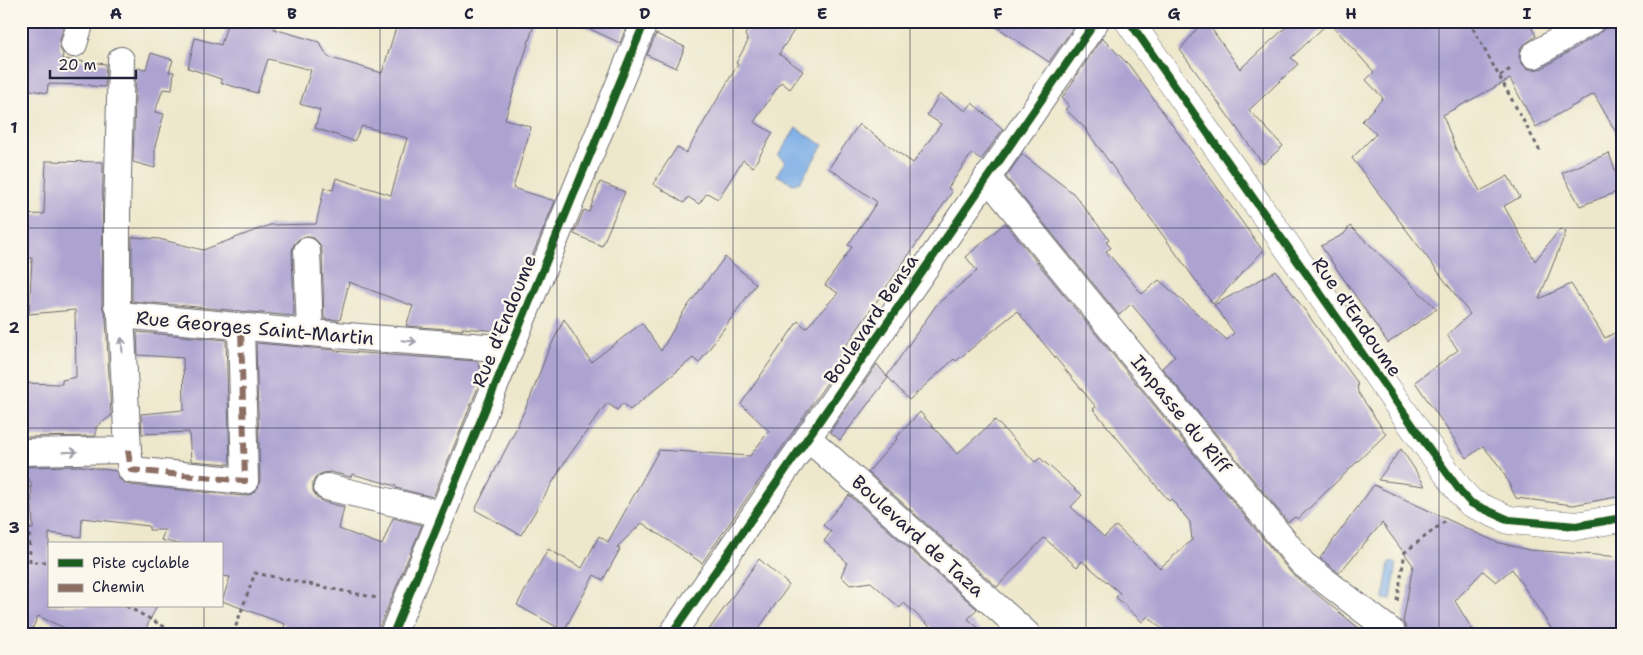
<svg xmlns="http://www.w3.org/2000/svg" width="1643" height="655" viewBox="0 0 1643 655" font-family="'Shantell Sans',sans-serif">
  <rect width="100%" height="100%" fill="#fbf7ec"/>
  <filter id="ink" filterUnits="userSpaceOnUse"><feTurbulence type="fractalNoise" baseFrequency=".02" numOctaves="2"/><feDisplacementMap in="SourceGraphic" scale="10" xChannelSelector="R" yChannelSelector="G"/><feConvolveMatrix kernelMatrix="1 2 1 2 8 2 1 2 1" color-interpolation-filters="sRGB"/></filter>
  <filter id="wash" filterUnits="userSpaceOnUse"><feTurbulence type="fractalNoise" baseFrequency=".0096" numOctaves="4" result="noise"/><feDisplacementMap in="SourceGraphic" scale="20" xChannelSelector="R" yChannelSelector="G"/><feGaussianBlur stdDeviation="1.12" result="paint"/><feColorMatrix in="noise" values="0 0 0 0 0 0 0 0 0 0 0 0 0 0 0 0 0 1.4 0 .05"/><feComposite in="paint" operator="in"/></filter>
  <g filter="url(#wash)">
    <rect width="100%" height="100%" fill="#ede7cb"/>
    <g fill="#79ace6" stroke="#4e6790">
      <path d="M796,128L823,145L800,182L793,184L777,175L785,161L778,156Z"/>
      <path d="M1389,562L1397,563L1391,600L1383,599Z"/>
    </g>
    <g id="blocks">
      <g fill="#aca3d1">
        <path d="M21,21H65L60,40V48L63,54L62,59L106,64L105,87L91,86V85L48,84L47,93L21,88Z"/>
        <path d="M228,21H276L274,29L319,42L328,57L382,73L398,21H535L505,119L531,127L513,188L555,201L501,331L462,328L463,330L406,326L413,306L349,282L340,320L324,319L322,250L319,243L314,238L307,236L299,239L294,244L292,251L294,316L132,301V237L159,239L203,250L270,225L316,224L324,188L333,190L336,178L391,195L407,138L362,126L354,141L315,128L320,110L300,104L311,70L268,59L257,93L221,83V79L188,68L195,38L221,45Z"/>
        <path d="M573,21H627L628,22L620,43Z"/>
        <path d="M752,21H800L779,54L803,71L790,89L781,82L754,122L773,133L753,167L743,160L718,199L707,193L699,204L688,197L684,203L653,184L677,147L686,153L738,64L736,63L748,41L745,35Z"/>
        <path d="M988,21H1078L1049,62Z"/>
        <path d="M1203,21H1206L1240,69L1293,21H1528L1536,36L1521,47L1519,56L1521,62L1526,68L1534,70L1542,68L1599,34L1604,29L1605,24L1609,21H1622V143L1594,94L1536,127L1510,79L1443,115L1456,150L1480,191L1508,176L1520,197L1504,206L1535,261L1560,229L1566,232L1539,299L1571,284L1605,338L1622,329V496L1573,505L1516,498L1501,468L1483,446L1467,458L1415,382L1458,350L1447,335L1470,314L1352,158L1376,134L1362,121L1383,98L1366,80L1374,72L1348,43L1329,22L1291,58L1298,64L1249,110L1283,146L1263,164L1180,50Z"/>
        <path d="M656,34L685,47L676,68L647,55Z"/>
        <path d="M1102,38L1129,65L1263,251L1213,304L1083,126L1065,109L1069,106L1062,98Z"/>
        <path d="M151,53L173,60L169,72H174L172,90L163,89L155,112L164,114L155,146V168L133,162L136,68L146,69Z"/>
        <path d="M940,94L966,111L972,103L1003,129L981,160L972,153L948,188L952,192L839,356L841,358L849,351L702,563L642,523L617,547L620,549L603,580L594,575L564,631L517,605L548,549L582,568L599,536L608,542L659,450L750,456L769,431L741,404L798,321L806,328L838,293L825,285L852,247L848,245L877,202L829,168L859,124L913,163L941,124L927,115Z"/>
        <path d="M1609,153L1622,190L1580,206L1562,173Z"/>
        <path d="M1022,154L1073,193L1109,239L1106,242L1111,248L1106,251L1142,294L1159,280L1227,340L1234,333L1214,305L1276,271L1357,382L1358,392L1386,434L1298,519L1295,517L1288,522L1162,368L1175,356L1131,304L1119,315L1006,177Z"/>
        <path d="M46,161L103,162L102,305L106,318L111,416L96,427V436L21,437V383L62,384V380L76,377L75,310L29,314L32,258H21V215L44,214Z"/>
        <path d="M600,182L625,192L602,246L574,234L584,210L589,212Z"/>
        <path d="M1005,223L1292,574L1366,634H1167L1148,616L1142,622L1116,597L1120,593L1082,561L1077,567L1044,538L997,587L868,472L897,439L896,438L920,412L957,454L995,420L1035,462L1040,458L1082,495L1071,507L1104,537L1116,526L1160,568L1192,540L1190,522L1171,499L1169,501L1093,409L1096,407L1017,311L956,361L954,359L909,400L887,376L937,304L977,271L966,257Z"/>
        <path d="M1350,226L1437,309L1388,343L1321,246L1344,234Z"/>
        <path d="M725,257L756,284L699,363L693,358L630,410L623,403L617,410L607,403L566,460L521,535L475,510L513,435L531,396L546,356L564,319L591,362L642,323L661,351L684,311Z"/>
        <path d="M137,332L226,340L230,464L191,461L189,432L142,434L141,414L184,410L183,358L138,355Z"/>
        <path d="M256,343L334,350V351L477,361L483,375L433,497L396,488V486L352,474L351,477L330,472L323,473L316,476L313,483V491L317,498L324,502L344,507L339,529L382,545L393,518L422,525L379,628L378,634H282L285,624L222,601L230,577L221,576V544H178L161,540L165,530H149V526L82,518L81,537L49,533V606H157L143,634H78L38,616L30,634H21V530L33,529L31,482H21V467L80,466L116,471L119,479L124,483L130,485L244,496L252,494L258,488L260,481Z"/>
        <path d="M877,364L888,378L840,440L830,432Z"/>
        <path d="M1401,449L1412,465L1425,486L1378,480Z"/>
        <path d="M1374,485L1496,542L1529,550L1622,557V634H1555L1512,569L1496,582L1483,571L1455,601L1475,634H1407L1406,627L1403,622L1413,565L1382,523L1339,573L1320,558Z"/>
        <path d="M849,495L977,609L968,619L986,634H938L904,603L900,608L871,582L850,585L841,576L847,562L824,541L831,532L823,525Z"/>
        <path d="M759,559L789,585L755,634H706Z"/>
      </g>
    </g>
  </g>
  <g filter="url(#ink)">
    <use href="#blocks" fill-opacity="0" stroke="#69676d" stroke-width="1"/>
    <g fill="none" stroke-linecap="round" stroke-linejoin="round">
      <g stroke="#69676d" stroke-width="28">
        <g id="street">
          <path d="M74,44L81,21"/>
          <path d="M1534,55L1591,21"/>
          <path d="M987,177L1303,564L1392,632"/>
          <path d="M307,251L310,333"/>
          <path d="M121,315L117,305V213L121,60"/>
          <path d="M809,439L1027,634"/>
          <path d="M128,450L131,470L245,481L241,327"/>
          <path d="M21,452L128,450L121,315L310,333L510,349"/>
          <path d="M327,487L441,514"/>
          <path d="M393,634L645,21"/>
          <path d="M672,634C815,430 953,225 1096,21"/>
        </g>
      </g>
      <g stroke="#69676d" stroke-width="29">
        <path id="secondary" d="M1129,21L1423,440L1461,492L1471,503L1509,520L1576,526L1622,518"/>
      </g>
      <g stroke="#69676d" stroke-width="3" stroke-dasharray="4 4" stroke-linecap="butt">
        <path d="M1469,21L1541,153"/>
        <path d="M1500,76L1512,68"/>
        <path d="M28,478L30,562H49"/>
        <path d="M1397,601L1405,552L1448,519"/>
        <path d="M126,606L178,634"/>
        <path d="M233,634L255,573L377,598"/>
      </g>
      <use href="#street" stroke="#fff" stroke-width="26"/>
      <use href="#secondary" stroke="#fff" stroke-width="28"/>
      <path stroke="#8d6e63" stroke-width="6" stroke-dasharray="12 6" stroke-linecap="butt" d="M128,450L131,470L245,481L241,327"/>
      <g stroke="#fbf7ec" stroke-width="11">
        <g id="cycleway">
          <path d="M1129,21L1423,440L1461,492L1471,503L1509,520L1576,526L1622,518"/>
          <path d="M393,634L645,21"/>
          <path d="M672,634C815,430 953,225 1096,21"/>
        </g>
      </g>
      <use href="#cycleway" stroke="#1b5e20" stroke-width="8"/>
    </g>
    <defs><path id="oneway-shaft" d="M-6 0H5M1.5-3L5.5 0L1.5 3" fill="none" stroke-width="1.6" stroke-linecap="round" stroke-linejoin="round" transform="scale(1.25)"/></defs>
    <g stroke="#9c9ca7">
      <use href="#oneway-shaft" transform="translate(409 341) rotate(5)"/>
      <use href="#oneway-shaft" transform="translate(122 345) rotate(-93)"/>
      <use href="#oneway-shaft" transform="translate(70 452) rotate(-2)"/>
    </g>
  </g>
  <path fill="none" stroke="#22223b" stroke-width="1" stroke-opacity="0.55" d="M204,21V544M380,21V634M557,21V634M733,21V634M910,21V634M1086,21V634M1263,21V634M1439,21V634M21,228H1622M21,428H1622M204,606V634"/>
  <g text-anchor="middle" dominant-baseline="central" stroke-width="5" stroke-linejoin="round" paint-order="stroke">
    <g font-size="19" fill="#22223b" stroke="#fbf7ec">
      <text transform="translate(1357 317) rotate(55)">Rue d'Endoume</text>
      <text transform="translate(871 319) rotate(-56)">Boulevard Bensa</text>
      <text transform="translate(504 321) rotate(-68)">Rue d'Endoume</text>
      <text transform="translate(255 328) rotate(5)">Rue Georges Saint-Martin</text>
      <text transform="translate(1181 414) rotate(51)">Impasse du Riff</text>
      <text transform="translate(918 536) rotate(42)">Boulevard de Taza</text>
    </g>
  </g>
  <rect width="1643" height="655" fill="none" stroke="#fbf7ec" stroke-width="55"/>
  <rect x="48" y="542" width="175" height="65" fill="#fbf7ec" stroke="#a4a2a5"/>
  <rect x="58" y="559" width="25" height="8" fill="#1b5e20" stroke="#a4a2a5"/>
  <text x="92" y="568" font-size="15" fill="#22223b">Piste cyclable</text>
  <rect x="58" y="584" width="25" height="8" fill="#8d6e63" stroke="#a4a2a5"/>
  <text x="92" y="592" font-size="15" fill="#22223b">Chemin</text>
  <path d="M50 70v8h86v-8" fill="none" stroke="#22223b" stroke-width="2.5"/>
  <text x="58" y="70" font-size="15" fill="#22223b" stroke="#fbf7ec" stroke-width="4" paint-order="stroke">20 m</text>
  <rect x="28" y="28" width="1588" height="600" fill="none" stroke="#22223b" stroke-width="2"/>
  <g font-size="16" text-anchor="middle" font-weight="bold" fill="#22223b">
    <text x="116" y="19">A</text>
    <text x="292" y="19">B</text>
    <text x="469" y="19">C</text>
    <text x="645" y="19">D</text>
    <text x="822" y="19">E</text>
    <text x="998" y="19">F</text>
    <text x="1174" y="19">G</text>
    <text x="1351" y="19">H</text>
    <text x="1527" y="19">I</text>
    <text x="14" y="133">1</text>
    <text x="14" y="333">2</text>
    <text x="14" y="533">3</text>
  </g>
</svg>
